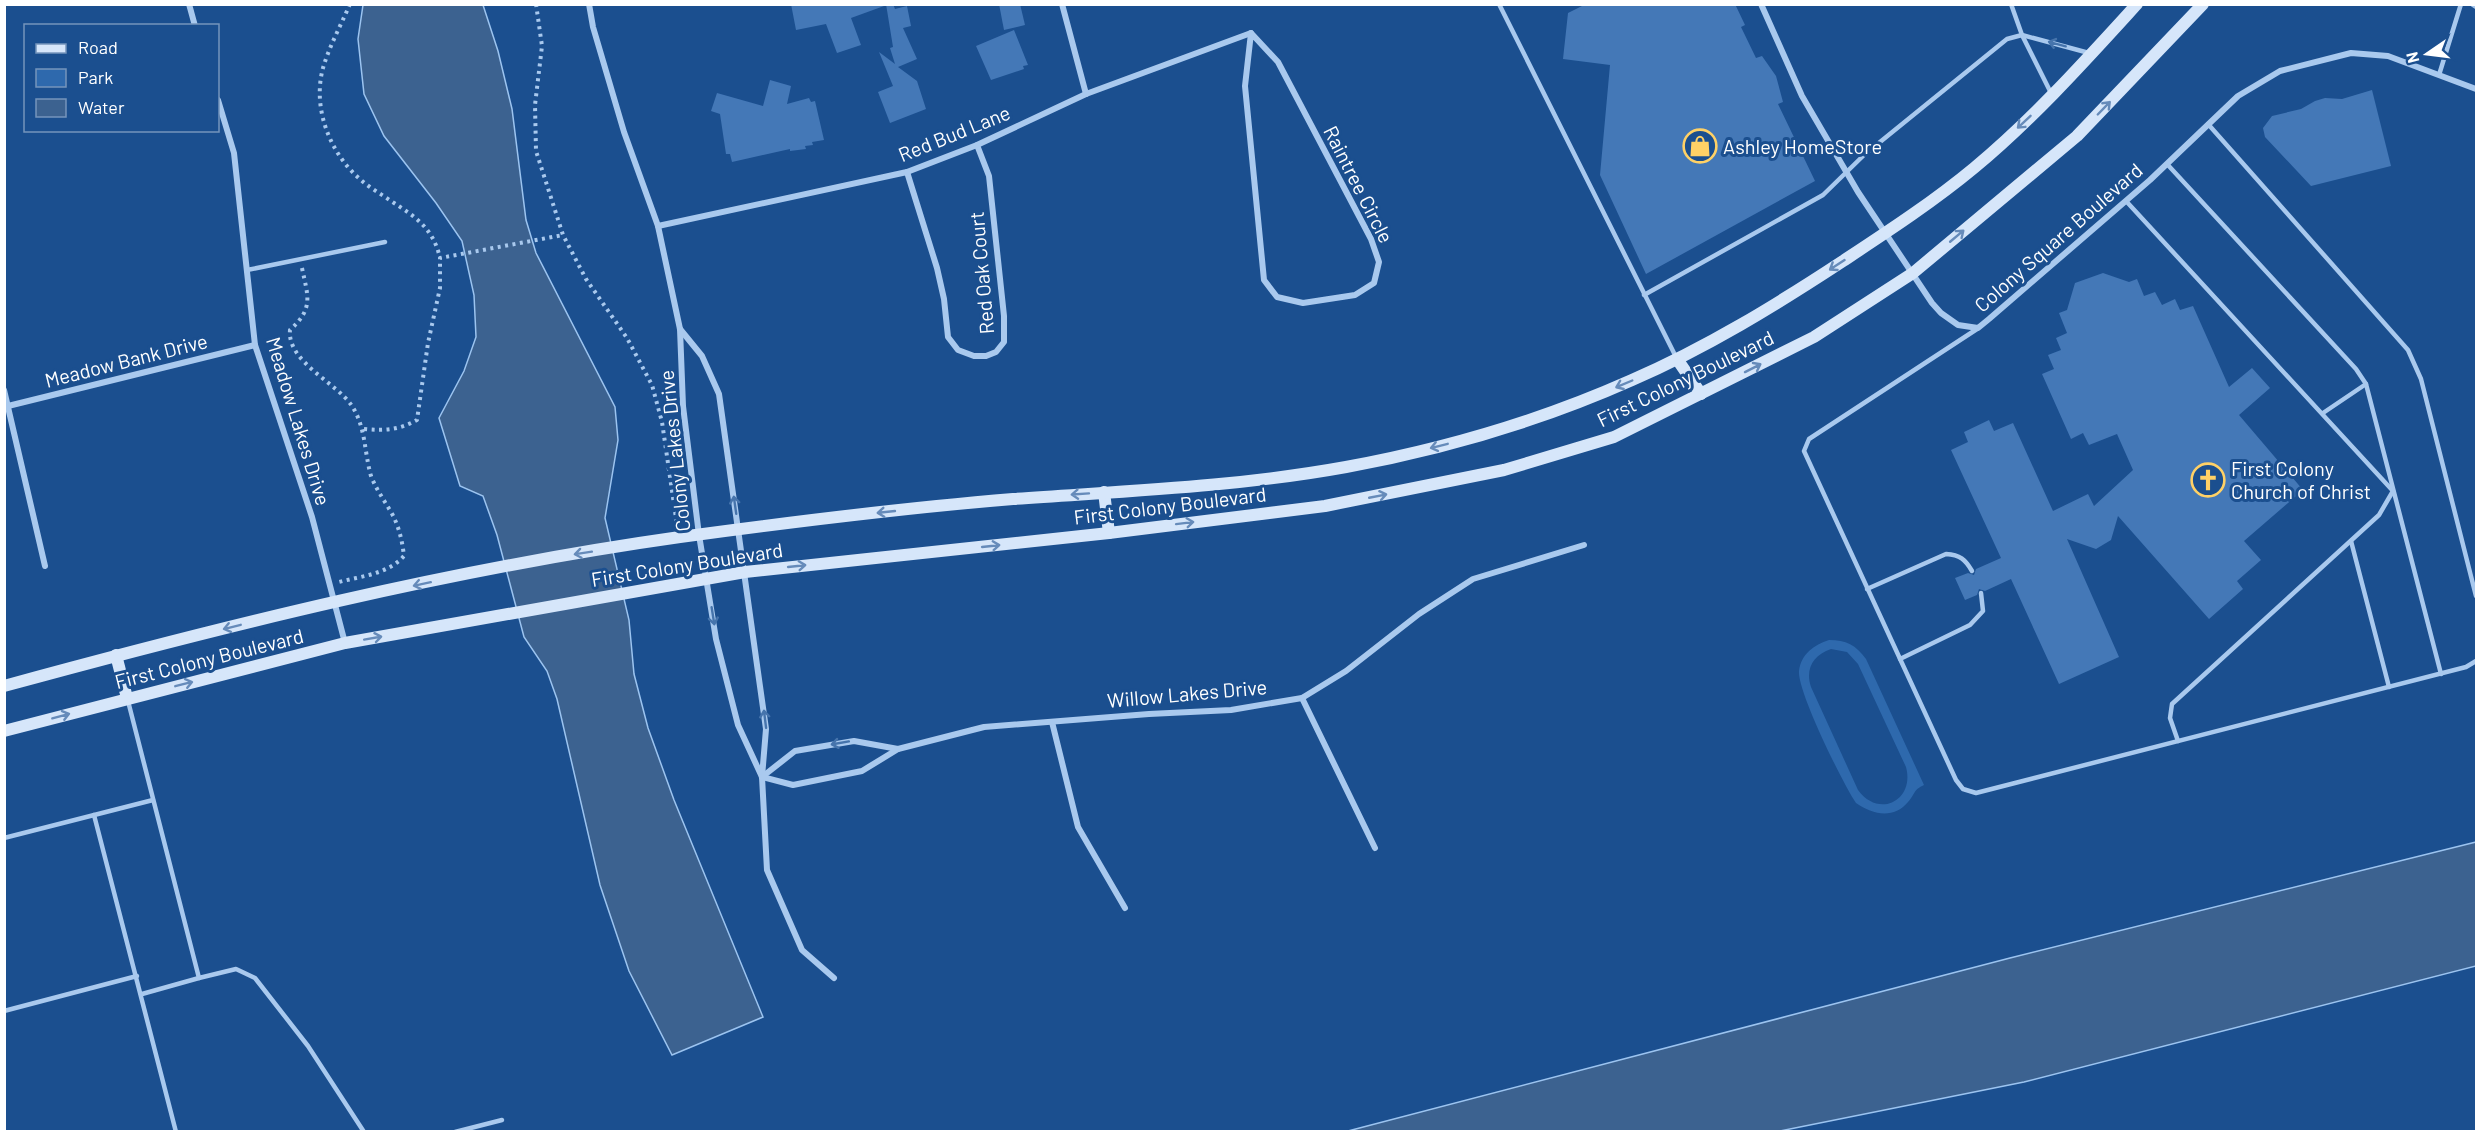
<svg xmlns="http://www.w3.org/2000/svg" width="2481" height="1136" viewBox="0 0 2481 1136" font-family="Barlow,sans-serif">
  <rect width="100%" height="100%" fill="#1b4f8f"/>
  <path fill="#2e69ad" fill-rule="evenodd" d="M1829,640C1846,640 1856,645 1866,659L1924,785C1913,790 1916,793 1908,802C1894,819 1873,815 1856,803C1843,784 1797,691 1799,671C1801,654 1814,645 1829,640ZM1831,649L1847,652L1858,664L1906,767C1915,800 1879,819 1858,790L1811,687C1805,669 1813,655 1831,649Z"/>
  <g fill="#3c6290" stroke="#9cc4f0" stroke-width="1.5">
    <path d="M363,5H483L498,51L512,109L526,220L536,253L615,407L618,440L605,518L629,620L634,674L648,728L674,800L763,1017L672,1055L629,971L600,885L557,699L547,671L524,637L497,535L483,496L460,486L439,418L464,371L476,337L474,295L462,241L436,203L384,136L364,94L358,39Z"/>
    <path d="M2476,842V966L2024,1082L1780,1131H1348L2010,958Z"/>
  </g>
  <g fill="#4478b7">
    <path d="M791,4H884V6L851,18L861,45L837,53L826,24L796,30Z"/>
    <path d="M886,4H893L895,9L907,6L911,26L903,28L917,59L898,67L917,81L926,109L890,123L878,92L893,86L879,52L895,64L890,48L893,47Z"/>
    <path d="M999,4H1020L1025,25L1004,30Z"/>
    <path d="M1586,4H1735L1745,25L1741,27L1756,58L1762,56L1776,76L1783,102L1778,104L1815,181L1646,274L1600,175L1610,65L1563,59L1568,13Z"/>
    <path d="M1014,30L1028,65L1023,66L1024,69L991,80L976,46Z"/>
    <path d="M770,80L791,86L787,104L809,98L811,102L815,101L824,140L812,142L813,145L805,146L806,149L790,151V149L732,162L730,154H726L720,114L711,111L717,93L763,106Z"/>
    <path d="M2372,90L2391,166L2311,186L2265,137L2263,128L2272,116L2301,109L2315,101L2325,98L2342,99Z"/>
    <path d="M2103,273L2129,282L2137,279L2144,296L2155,292L2162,305L2175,299L2180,310L2193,306L2229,387L2252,368L2270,388L2239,415L2303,490L2244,541L2261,560L2237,581L2243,589L2209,619L2118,516L2111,540L2096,549L2067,539L2119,657L2059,684L2011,579L1985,591L1979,589L1977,595L1965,600L1955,578L1968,573L1974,575L1976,569L2001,558L1951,450L1968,442L1964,432L1989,420L1994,431L2013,423L2053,511L2088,494L2094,506L2133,470L2117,434L2089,445L2083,433L2071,439L2042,374L2054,369L2048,355L2061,350L2056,338L2067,333L2059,313L2067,310L2075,283Z"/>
  </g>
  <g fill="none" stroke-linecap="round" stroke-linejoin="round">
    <g stroke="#a9c9ee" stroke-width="4" stroke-dasharray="3 4.5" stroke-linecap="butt">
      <path d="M350,4C341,25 329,47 323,68C312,108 330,154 361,180C370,188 381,194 391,201C416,217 433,228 440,258"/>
      <path d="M536,4L542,46L535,105L536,151L563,235L586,279L627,338L652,385L662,422L677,525"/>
      <path d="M302,268C308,297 314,308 290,330C287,362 336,382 352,406C366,428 364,451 371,476C376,489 384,500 391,512C399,526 402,540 404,556C388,574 362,576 339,582"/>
      <path d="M364,429C384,431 399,430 417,420L428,343L440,288V258L563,235"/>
    </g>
    <g stroke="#a9c9ee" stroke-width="4.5">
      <path d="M1499,4L1677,359"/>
      <path d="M2011,4L2022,35L2052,95"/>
      <path d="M2439,75L2461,4"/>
      <path d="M2208,124L2408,350L2421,379L2476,596"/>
      <path d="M2167,164L2356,369L2366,384L2441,674"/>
      <path d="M2126,201L2393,491L2379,515L2172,704L2170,718L2178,741"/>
      <path d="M247,270L385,242"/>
      <path d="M1644,295L1823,195L1864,155L2007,39L2022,35L2089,53"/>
      <path d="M1977,329L1809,439L1804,451L1956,780L1963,789L1976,793L2466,667L2476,661"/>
      <path d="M2323,413L2366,384"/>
      <path d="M2351,541L2389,687"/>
      <path d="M1867,589L1946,554C1960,555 1965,559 1972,571"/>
      <path d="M1900,659L1970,625L1983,611L1981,593"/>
      <path d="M128,701L199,978L236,969L255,978L308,1046L364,1132"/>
      <path d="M94,815L176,1132"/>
      <path d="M4,838L153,800"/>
      <path d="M142,994L199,978"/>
      <path d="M4,1011L137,976"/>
      <path d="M455,1132L502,1120"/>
    </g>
    <g stroke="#a9c9ee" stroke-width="6">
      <path d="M189,4L195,26"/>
      <path d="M589,4L593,27L624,132L658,226L680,329L683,406L699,535L716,639L738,725L762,777"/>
      <path d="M1062,4L1086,94"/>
      <path d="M1761,4L1802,96L1858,192L1932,303L1941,313L1958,325L1978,328L1989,319L2150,180L2238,96L2280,71L2351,53L2388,56L2476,89"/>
      <path d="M2473,4L2476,6"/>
      <path d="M1251,33L1278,62L1371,239L1379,262L1374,283L1355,295L1303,303L1277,297L1264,280L1245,86Z"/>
      <path d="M218,100L234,153L255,345L312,517L345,643"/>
      <path d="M907,172L937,268L944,299L948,337L958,350L974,356H986L996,352L1004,342V316L989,176L977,145"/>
      <path d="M658,226L907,172L977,145L1086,94L1251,33"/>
      <path d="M680,329L702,356L719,394L766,729L762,777L767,870L802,950L834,978"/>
      <path d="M4,390L45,566"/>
      <path d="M4,407L255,345"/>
      <path d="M1302,698L1375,848"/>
      <path d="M1052,722L1078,827L1125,908"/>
      <path d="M762,777L793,785L862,771L898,749L984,727L1149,714L1231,710L1302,698L1346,671L1419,614L1473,579L1584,545"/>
      <path d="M762,777L795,751L854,741L898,749"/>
    </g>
    <g stroke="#d6e6fa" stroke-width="12">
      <path d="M1677,359L1701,394"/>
      <path d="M1104,492L1109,533"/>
      <path d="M116,655L127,698"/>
      <path d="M4,686C227,625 452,569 680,537C791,522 902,508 1013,499C1123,491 1236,487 1346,467C1444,449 1540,421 1632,380C1706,348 1776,305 1843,261C1887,232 1933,202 1974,168C2033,119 2085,61 2137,4"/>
      <path d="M4,731L345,643L745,572L1109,533L1325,506L1504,470L1614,437L1814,337L1913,273L2077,136L2203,4"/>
    </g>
  </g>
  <defs><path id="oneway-shaft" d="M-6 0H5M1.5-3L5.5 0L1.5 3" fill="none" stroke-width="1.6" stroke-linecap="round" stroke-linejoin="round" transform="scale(1.5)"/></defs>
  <g stroke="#4674ac">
    <use href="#oneway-shaft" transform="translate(2057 44) rotate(-165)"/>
    <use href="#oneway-shaft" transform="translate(735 505) rotate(-98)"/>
    <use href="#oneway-shaft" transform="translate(713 616) rotate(81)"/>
    <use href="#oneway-shaft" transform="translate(765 719) rotate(-97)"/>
    <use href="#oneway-shaft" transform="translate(840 743) rotate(170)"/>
  </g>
  <g stroke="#668bba">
    <use href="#oneway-shaft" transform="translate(2104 108) rotate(-46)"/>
    <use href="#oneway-shaft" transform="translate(2024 122) rotate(137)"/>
    <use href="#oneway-shaft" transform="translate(1957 236) rotate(-40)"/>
    <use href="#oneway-shaft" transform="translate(1837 265) rotate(147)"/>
    <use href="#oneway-shaft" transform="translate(1753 368) rotate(-27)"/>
    <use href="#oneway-shaft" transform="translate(1624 384) rotate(157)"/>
    <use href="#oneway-shaft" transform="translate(1439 446) rotate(166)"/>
    <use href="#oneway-shaft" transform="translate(1080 494) rotate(176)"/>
    <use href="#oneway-shaft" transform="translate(1378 496) rotate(-11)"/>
    <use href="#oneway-shaft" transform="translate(886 512) rotate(174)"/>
    <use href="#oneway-shaft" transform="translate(1185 523) rotate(-7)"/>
    <use href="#oneway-shaft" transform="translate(991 546) rotate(-6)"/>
    <use href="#oneway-shaft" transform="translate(583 553) rotate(171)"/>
    <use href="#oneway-shaft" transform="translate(797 566) rotate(-6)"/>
    <use href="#oneway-shaft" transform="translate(422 584) rotate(168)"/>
    <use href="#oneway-shaft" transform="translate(232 627) rotate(166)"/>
    <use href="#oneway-shaft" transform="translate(373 638) rotate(-10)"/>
    <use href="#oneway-shaft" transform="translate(184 684) rotate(-14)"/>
    <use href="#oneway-shaft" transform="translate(61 716) rotate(-15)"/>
  </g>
  <defs>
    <g id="shop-ring" transform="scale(1.725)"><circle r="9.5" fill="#1b4f8f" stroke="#ffd166" stroke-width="1.5"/><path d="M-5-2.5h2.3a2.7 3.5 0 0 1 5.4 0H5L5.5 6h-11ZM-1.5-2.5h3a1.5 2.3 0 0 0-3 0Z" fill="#ffd166"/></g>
    <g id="church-ring" transform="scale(1.725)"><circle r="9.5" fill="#1b4f8f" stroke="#ffd166" stroke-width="1.5"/><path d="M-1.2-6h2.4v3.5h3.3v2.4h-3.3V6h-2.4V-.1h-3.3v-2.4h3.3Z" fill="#ffd166"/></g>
  </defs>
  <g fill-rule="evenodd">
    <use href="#shop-ring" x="1700" y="146"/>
    <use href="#church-ring" x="2208" y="480"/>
  </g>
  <g text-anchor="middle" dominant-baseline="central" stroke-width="6" stroke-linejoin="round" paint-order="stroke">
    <g font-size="20" fill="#fff" stroke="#1b4f8f">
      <text transform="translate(954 133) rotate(-22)">Red Bud Lane</text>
      <text transform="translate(1359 184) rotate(63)">Raintree Circle</text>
      <text transform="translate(2058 237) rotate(-41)">Colony Square Boulevard</text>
      <text transform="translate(981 273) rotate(-95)">Red Oak Court</text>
      <text transform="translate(126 360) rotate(-14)">Meadow Bank Drive</text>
      <text transform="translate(1685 378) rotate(-26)">First Colony Boulevard</text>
      <text transform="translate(299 421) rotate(73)">Meadow Lakes Drive</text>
      <text transform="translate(674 451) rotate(-96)">Colony Lakes Drive</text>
      <text transform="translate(1170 505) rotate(-7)">First Colony Boulevard</text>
      <text transform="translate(687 564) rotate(-9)">First Colony Boulevard</text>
      <text transform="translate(209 658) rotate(-14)">First Colony Boulevard</text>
      <text transform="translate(1187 693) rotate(-5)">Willow Lakes Drive</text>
    </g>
    <g font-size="20" fill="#fff" stroke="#1b4f8f" text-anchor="start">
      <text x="1723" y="146">Ashley HomeStore</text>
      <text x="2231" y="468">First Colony<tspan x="2231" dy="23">Church of Christ</tspan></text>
    </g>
  </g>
  <rect width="2481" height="1136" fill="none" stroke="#ffffff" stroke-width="12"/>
  <rect x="24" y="24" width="195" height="108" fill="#1b4f8f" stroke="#7695bc" stroke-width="1.5"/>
  <rect x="36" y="44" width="30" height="9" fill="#d6e6fa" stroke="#7695bc" stroke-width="1.5"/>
  <text x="78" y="54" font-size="18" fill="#ffffff">Road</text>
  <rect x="36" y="69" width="30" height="18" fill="#2e69ad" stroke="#7695bc" stroke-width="1.5"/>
  <text x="78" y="84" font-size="18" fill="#ffffff">Park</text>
  <rect x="36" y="99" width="30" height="18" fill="#3c6290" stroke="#7695bc" stroke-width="1.5"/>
  <text x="78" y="114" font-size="18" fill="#ffffff">Water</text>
  <g transform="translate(2427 54) rotate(256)" stroke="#1b4f8f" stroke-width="4.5" paint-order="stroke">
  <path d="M0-4.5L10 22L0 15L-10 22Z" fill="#ffffff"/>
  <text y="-9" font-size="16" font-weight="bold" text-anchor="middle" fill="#ffffff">N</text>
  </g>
</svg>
